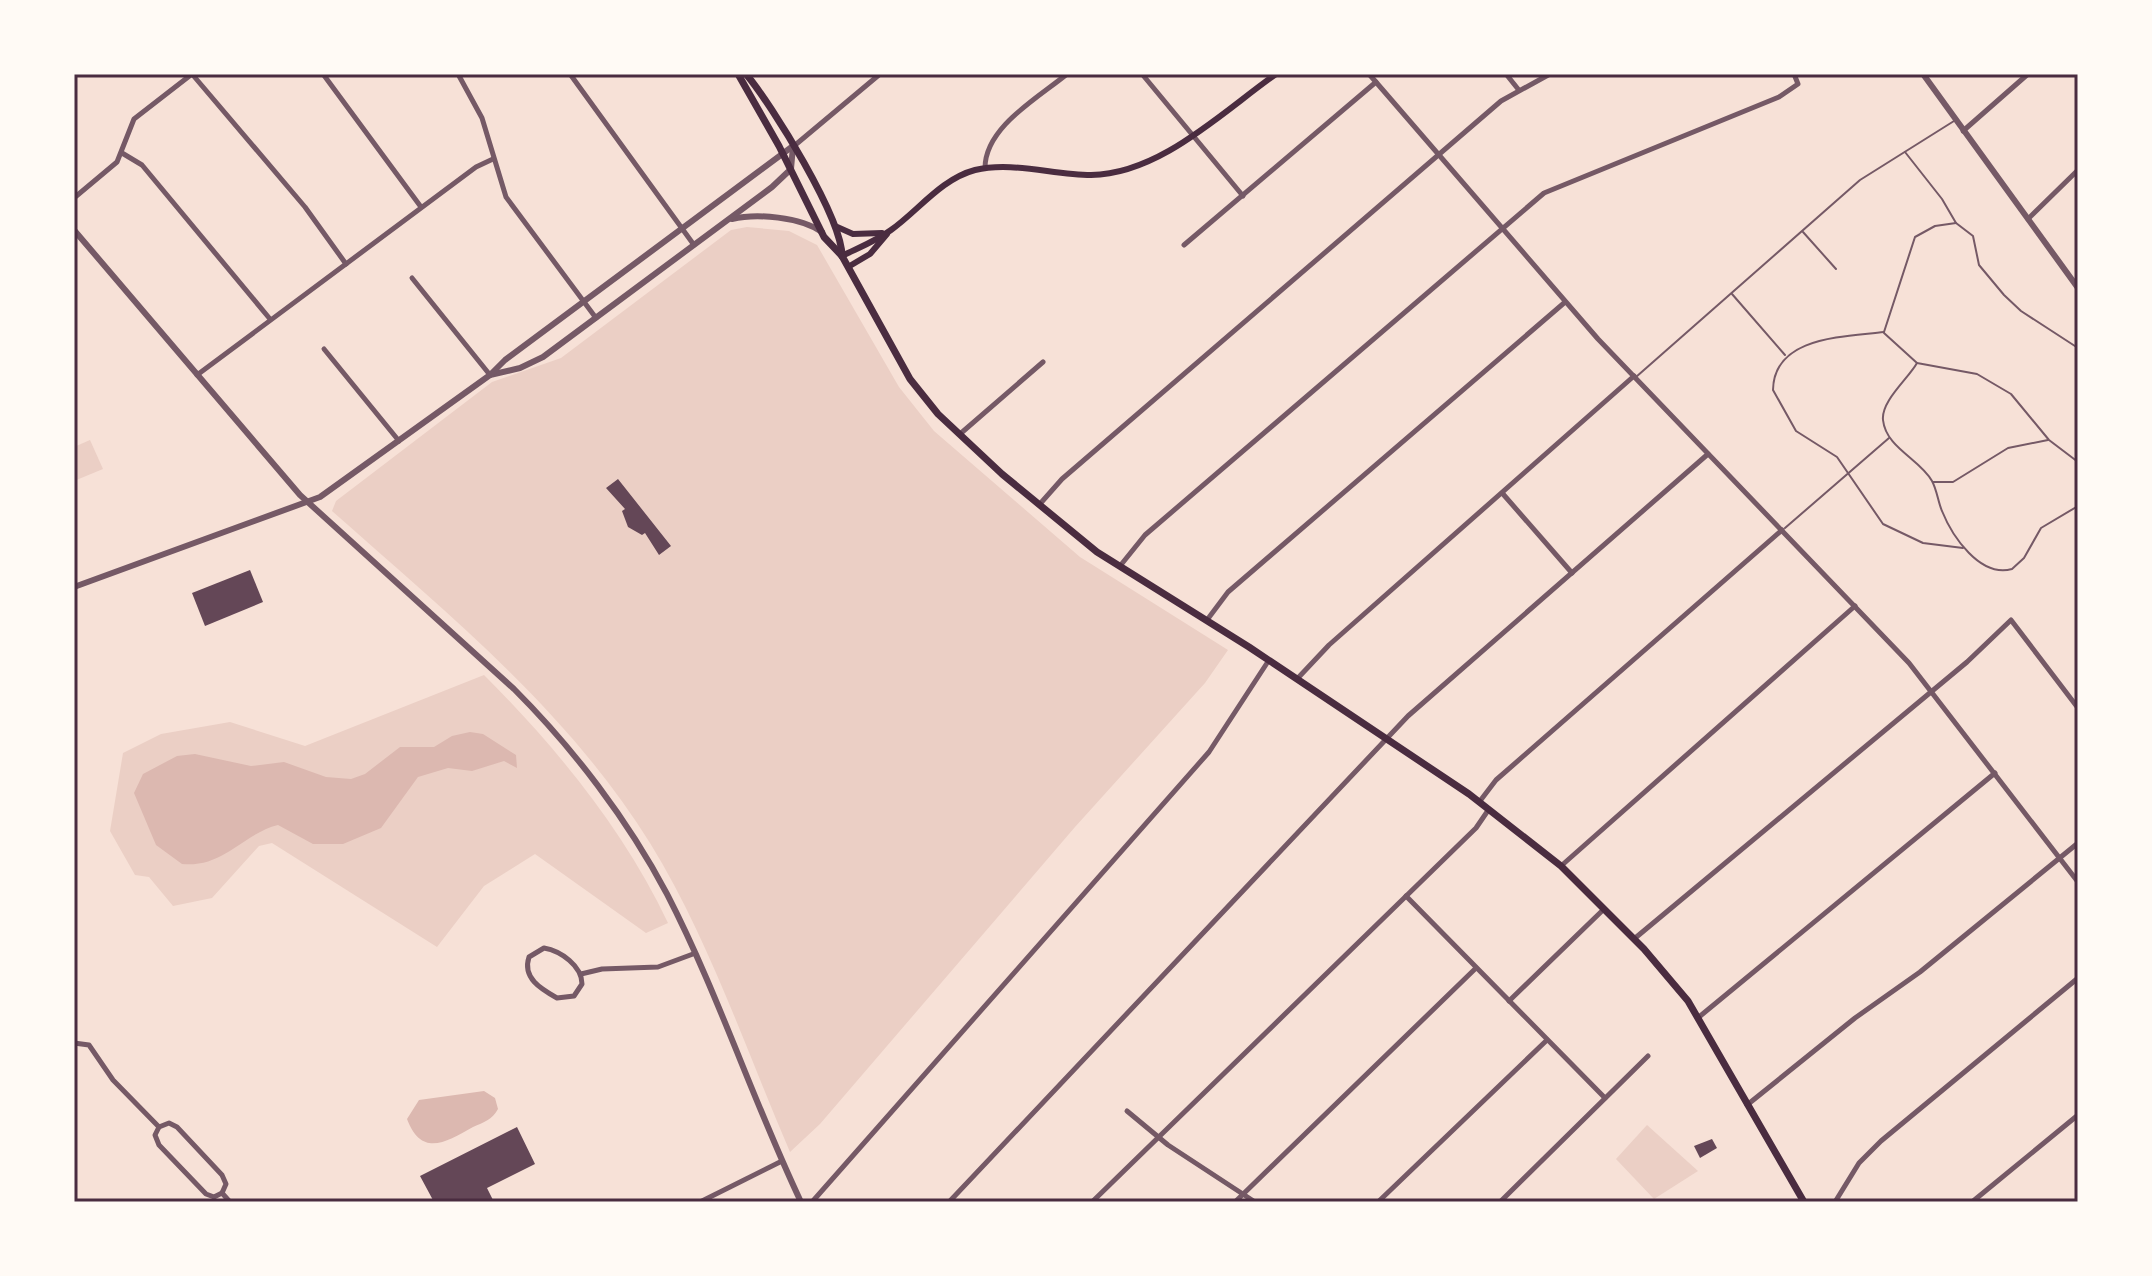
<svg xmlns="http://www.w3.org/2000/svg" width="2152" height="1276" viewBox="0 0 2152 1276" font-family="'PT Sans Narrow',sans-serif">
  <rect width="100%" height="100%" fill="#f7e1d7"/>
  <g fill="#ebcfc5">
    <path d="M747,227L789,231L817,245L899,387L934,431L1080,557L1228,650L1205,683L1075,827L820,1124L790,1152C746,1050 709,939 650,843C568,711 447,613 332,511L336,501L492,382L561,358L731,230Z"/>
    <path d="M90,440L103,469L74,481V447Z"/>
    <path d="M484,675C556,747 624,830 668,923L646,933L535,854L484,886L437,947L272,843L259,846L212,898L173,906L149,877L135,875L110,831L123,753L161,734L230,722L305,746Z"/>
    <path d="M1647,1125L1698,1171L1654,1199L1616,1159Z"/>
  </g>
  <g fill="#dcb8b0">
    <path d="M470,732L483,734L516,755L517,768L504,761L472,771L448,768L418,777L381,828L343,844H313L278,825C244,833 224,868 182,864L156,845L134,793L143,774L177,756L195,754L251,766L284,762L326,777L351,779L365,774L400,747H434L452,736Z"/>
    <path d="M484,1091L495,1098L498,1109C492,1120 484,1122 473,1127C446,1142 422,1158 407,1119L419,1100Z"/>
  </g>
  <g fill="#644757">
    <path d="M618,479L671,546L659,555L645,533L642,535L628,527L622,511L625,509L606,488Z"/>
    <path d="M250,570L263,602L205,626L192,593Z"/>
    <path d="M517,1127L535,1164L487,1188L494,1202H434L420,1176Z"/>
    <path d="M1712,1139L1717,1148L1700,1158L1694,1146Z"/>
  </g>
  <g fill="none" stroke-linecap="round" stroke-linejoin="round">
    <g stroke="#755966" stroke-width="2">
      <path d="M1956,223L1973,236L1979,265L2004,295L2021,311L2078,348"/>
      <path d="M1803,232L1836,269"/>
      <path d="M1732,294L1785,355"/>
      <path d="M1884,332C1844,337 1774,336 1773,390L1796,431L1837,457L1883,524L1923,543L1963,548"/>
      <path d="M1884,332L1915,237L1935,226L1956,223L1942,199L1905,152"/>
      <path d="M1884,333L1917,363L1977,374L2011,394L2049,440L2078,462"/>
      <path d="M1917,363C1908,379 1881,401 1883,420C1886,448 1920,459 1932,481C1937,490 1938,502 1942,511C1952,536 1980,578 2012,569L2024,558L2041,528L2078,506"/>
      <path d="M1636,377L1860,180L1954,121"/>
      <path d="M1933,482H1953L2008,448L2048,440"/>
      <path d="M1785,528L1889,438"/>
    </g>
    <g stroke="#755966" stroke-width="5">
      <path d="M192,74L305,207L346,264"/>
      <path d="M323,74L421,207"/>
      <path d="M458,74L482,118L506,197L596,318"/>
      <path d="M570,74L694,245"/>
      <path d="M1142,74L1243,196"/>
      <path d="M1369,74L1598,339L1909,663L2078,882"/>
      <path d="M1506,74L1518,89"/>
      <path d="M1963,131L2028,74"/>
      <path d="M794,146L880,74"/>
      <path d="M122,153L142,165L270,319"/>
      <path d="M985,168C985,127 1038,98 1067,74"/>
      <path d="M74,198L117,162L134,119L192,74"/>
      <path d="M2028,219L2078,170"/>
      <path d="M1184,245L1376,82"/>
      <path d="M412,278L490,375"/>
      <path d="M324,349L399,441"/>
      <path d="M197,375L476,167L493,159"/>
      <path d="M960,434L1043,362"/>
      <path d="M1503,494L1572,573"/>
      <path d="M1039,505L1062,479L1501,101L1550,74"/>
      <path d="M1120,566L1145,535L1544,193L1779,97L1798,84L1794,74"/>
      <path d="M1207,620L1228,592L1564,303"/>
      <path d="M1297,679L1329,645L1634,376"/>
      <path d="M1480,801L1496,780L1782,530"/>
      <path d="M1561,866L1855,606"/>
      <path d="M1406,896L1605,1098"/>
      <path d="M1634,939L1967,662L2011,620L2078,708"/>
      <path d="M544,948C561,951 582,966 582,984L574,996L557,998C541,989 522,978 529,957Z"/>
      <path d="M581,974L602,969L658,967L693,954"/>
      <path d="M1509,1001L1604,909"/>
      <path d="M1699,1017L1995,773"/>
      <path d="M74,1043L89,1045L113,1080L159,1127"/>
      <path d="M1747,1105L1855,1018L1920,972L2078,843"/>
      <path d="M1127,1111L1168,1145L1255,1202"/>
      <path d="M159,1127L169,1123L177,1127L222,1175L226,1184L222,1193"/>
      <path d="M159,1127L155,1135L159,1145L206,1194L214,1197L222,1193"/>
      <path d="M222,1193L230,1202"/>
      <path d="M700,1202L782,1161"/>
      <path d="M812,1202L1209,752L1269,660"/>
      <path d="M949,1202L1408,716L1708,454"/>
      <path d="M1092,1202L1476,828L1489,809"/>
      <path d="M1235,1202L1476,968"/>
      <path d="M1378,1202L1547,1040"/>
      <path d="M1500,1202L1648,1056"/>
      <path d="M1835,1202L1859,1163L1881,1141L2078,978"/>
      <path d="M1972,1202L2078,1115"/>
    </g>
    <g stroke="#755966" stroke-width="6">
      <path d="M1923,74L2078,288"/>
      <path d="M732,219C757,213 800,217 822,232"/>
      <path d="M74,230L300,495L514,689C573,748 628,820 667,894C718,993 753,1101 801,1202"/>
      <path d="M490,375L520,368L543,357L772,187L791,169L793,146"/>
      <path d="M74,587L320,497L490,375L505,360L793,146"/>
    </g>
    <g stroke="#4a2c40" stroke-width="6">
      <path d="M835,226L853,234L882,233"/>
      <path d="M842,256C858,248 876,241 891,230C918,211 941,179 975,170C1012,161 1053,175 1091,175C1160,174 1222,112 1276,74"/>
      <path d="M848,267L870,254L887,234"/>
    </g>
    <g stroke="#4a2c40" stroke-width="7">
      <path d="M738,74L779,146L824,237L842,256L910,379L938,414L1002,474L1097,552L1249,647L1469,794L1561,866L1644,949L1688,1001L1804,1202"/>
      <path d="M746,74C772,105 842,218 842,256"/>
    </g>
  </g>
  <rect width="2152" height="1276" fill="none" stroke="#fffaf5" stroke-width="152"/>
  <rect x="76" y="76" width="2000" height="1124" fill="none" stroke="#4a2c40" stroke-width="3"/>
</svg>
